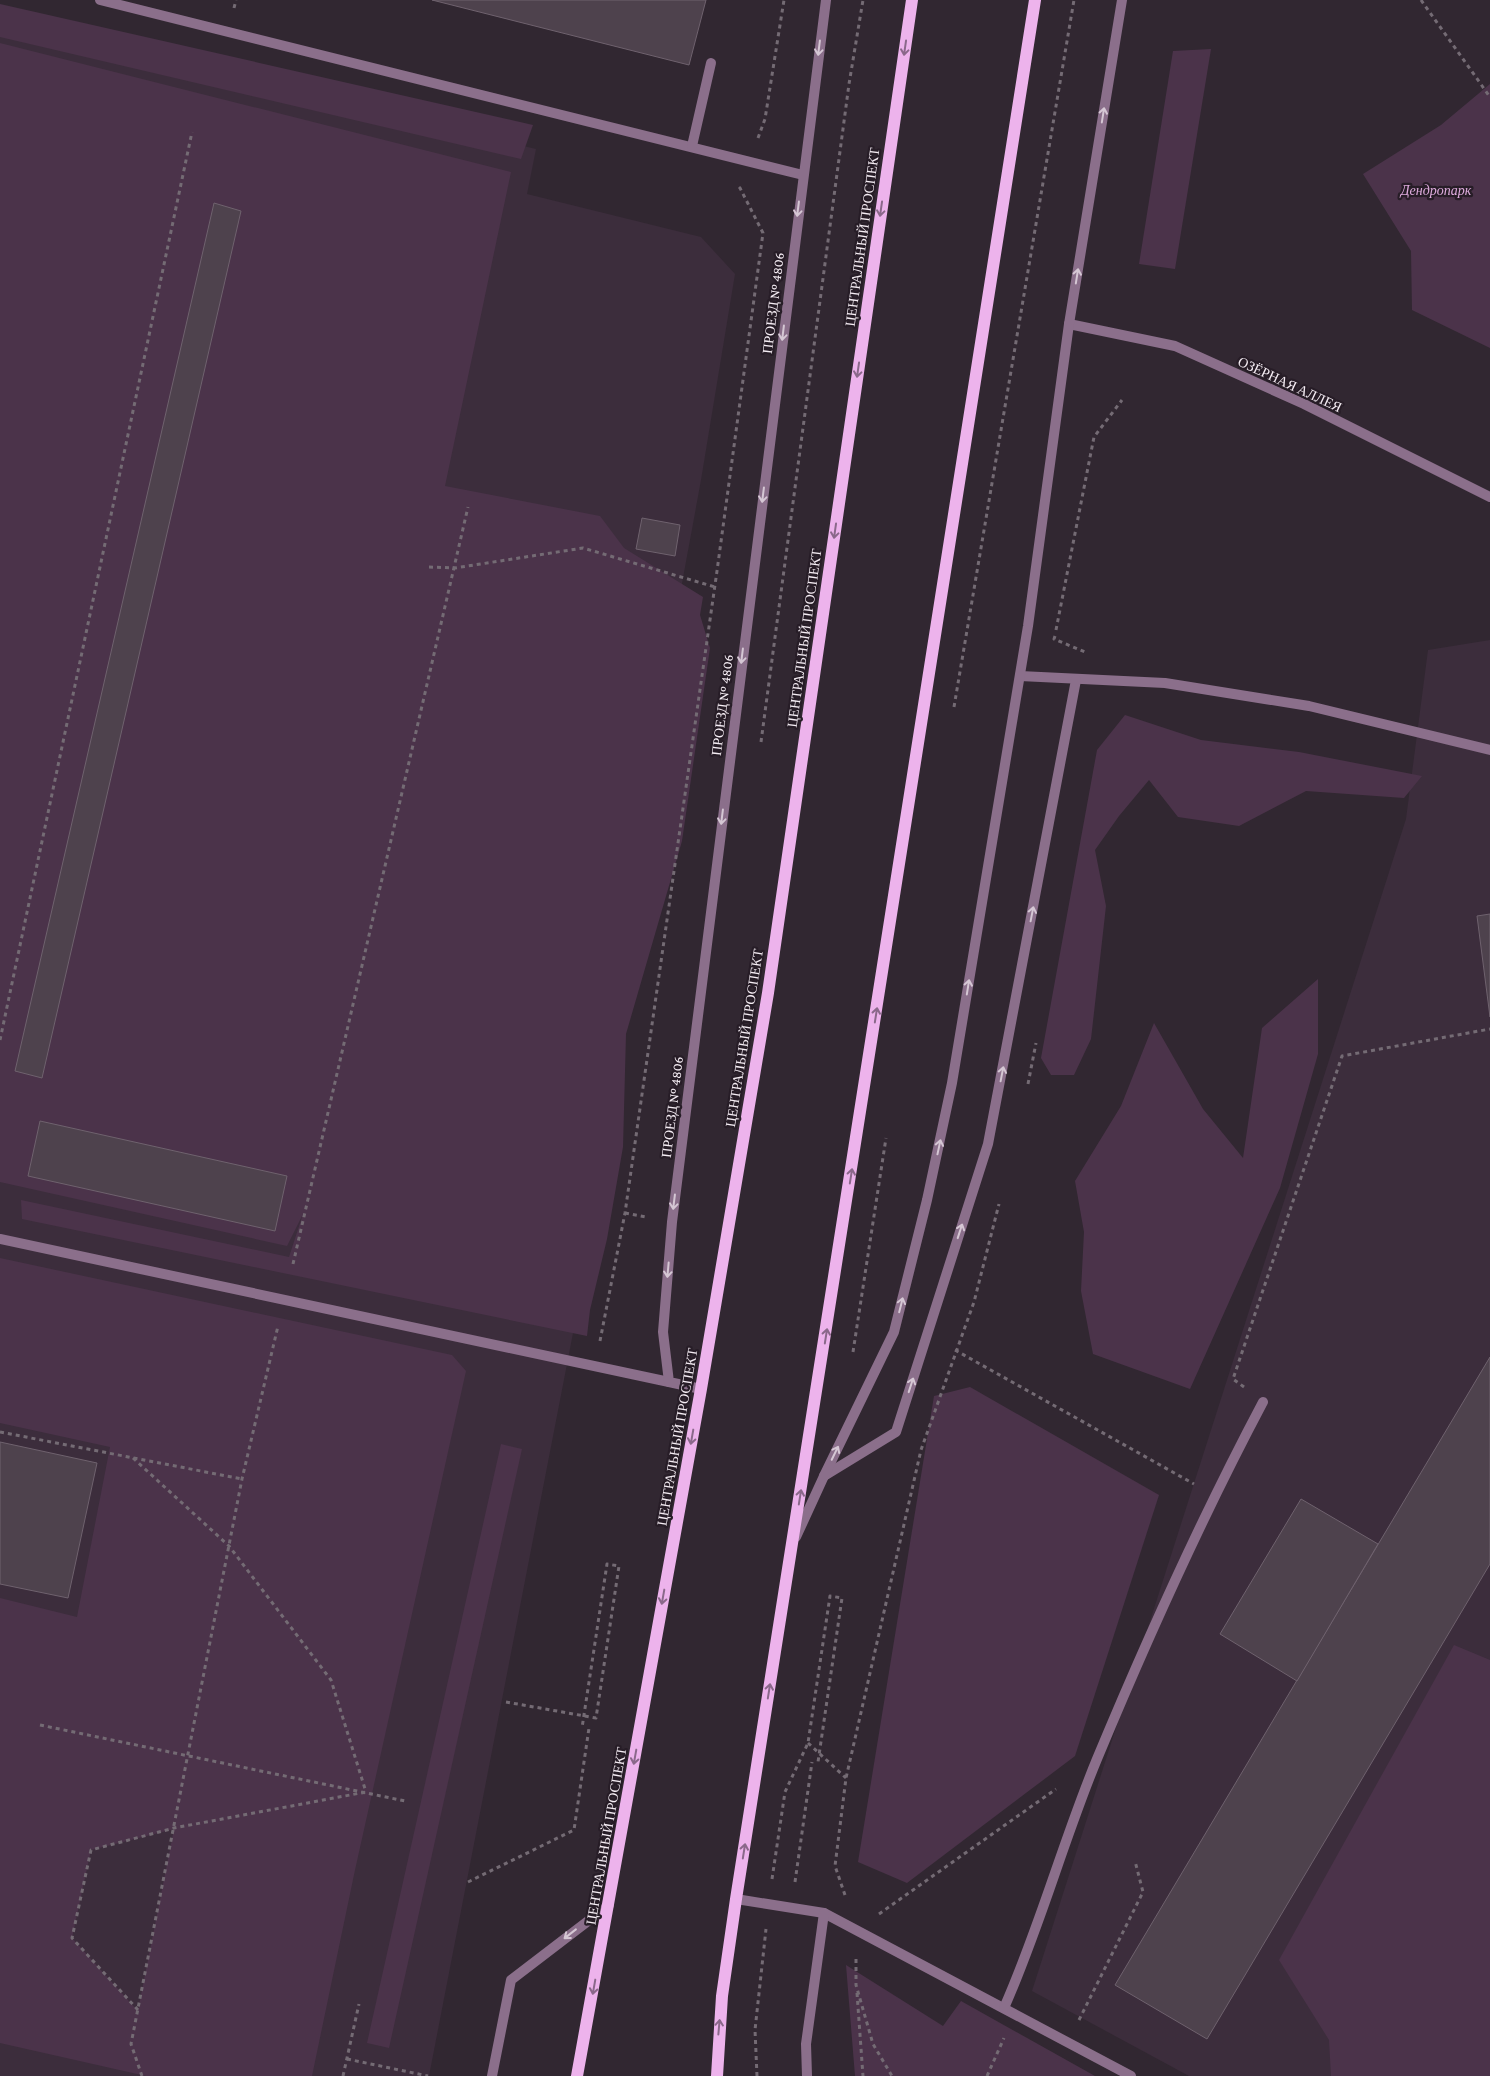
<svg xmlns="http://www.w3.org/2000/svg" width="1490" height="2076" viewBox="0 0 1490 2076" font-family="'Crimson Pro',serif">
  <rect width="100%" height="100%" fill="#312731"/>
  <g fill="#3c2d3c">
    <path d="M0,22L536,149L527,194L701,237L735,274L701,480L670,649L574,1328L429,2076H0Z"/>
    <path d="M1490,640V2076H1189L1032,1991L1406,819L1428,650Z"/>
  </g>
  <g fill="#4b334a" fill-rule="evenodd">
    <path d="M0,4L533,125L521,159L0,37Z"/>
    <path d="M0,43L511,172L445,486L600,516L624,548L703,597L700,615L710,648L682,841L626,1034L623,1147L607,1239L590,1310L587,1336L22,1219L21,1200L289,1257L303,1214L287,1246L0,1182Z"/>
    <path d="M1211,49L1175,269L1139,264L1173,51Z"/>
    <path d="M1490,84V348L1412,310L1411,251L1363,174L1441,125Z"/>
    <path d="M1125,715L1201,740L1299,752L1422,776L1404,798L1306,791L1239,826L1178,817L1149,780L1119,816L1095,850L1106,906L1091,1039L1074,1075H1051L1041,1058L1097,750Z"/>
    <path d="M1318,979V1054L1280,1188L1190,1389L1093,1354L1081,1291L1084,1232L1075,1181L1121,1106L1154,1023L1203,1109L1243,1158L1262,1028Z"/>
    <path d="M0,1258L452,1355L466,1371L355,1870L312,2076H146L0,2043V1598L77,1617L110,1447L0,1423ZM174,1829L138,2010H137L72,1938L91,1850Z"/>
    <path d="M970,1387L1159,1495L1075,1756L907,1883L858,1862L934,1396Z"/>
    <path d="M501,1444L522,1449L389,2048L367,2043Z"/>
    <path d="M1454,1645L1490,1660V2076H1331L1329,2040L1279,1960Z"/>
    <path d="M846,1965L943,2026L961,2001L1095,2076H855Z"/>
  </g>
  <g fill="#4e424d" stroke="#6f626e">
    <path d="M432,0H706L689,65Z"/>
    <path d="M214,203L241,211L42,1078L15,1071Z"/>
    <path d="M642,518L680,525L675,556L636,549Z"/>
    <path d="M1490,914V1017L1477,916Z"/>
    <path d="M40,1121L287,1176L275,1231L28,1176Z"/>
    <path d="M1490,1357V1564L1207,2039L1115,1985Z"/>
    <path d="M0,1442L97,1463L68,1598L0,1584Z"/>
    <path d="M1301,1499L1378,1544L1297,1681L1220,1634Z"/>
  </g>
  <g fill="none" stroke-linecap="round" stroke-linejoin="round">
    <g stroke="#746b74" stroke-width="3" stroke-dasharray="4 4" stroke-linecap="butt">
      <path d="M1421,0L1490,97"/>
      <path d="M234,8L236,0"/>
      <path d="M758,138L765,119L784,0"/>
      <path d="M429,567L455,568L583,548L715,587"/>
      <path d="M1056,630L1094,437L1122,400"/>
      <path d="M1055,636L1054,639L1085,652"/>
      <path d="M954,707L1074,0"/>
      <path d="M761,742L849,84L863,0"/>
      <path d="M0,1040L192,132"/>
      <path d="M1028,1084L1036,1043"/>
      <path d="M625,1213L646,1217"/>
      <path d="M293,1264L468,507"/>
      <path d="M600,1341L625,1213L717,571L763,233L740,188L738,186"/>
      <path d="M955,1350L1194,1484"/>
      <path d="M853,1352L886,1138"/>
      <path d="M1244,1387L1233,1379L1342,1056L1490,1029"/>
      <path d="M0,1432L242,1479"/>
      <path d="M133,1458L229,1546L331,1680L366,1792"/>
      <path d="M506,1702L596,1718L619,1566L607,1564L582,1728"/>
      <path d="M40,1725L405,1801"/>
      <path d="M808,1743L846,1778"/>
      <path d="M772,1879L785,1792L808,1743L830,1596L842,1598L818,1762"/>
      <path d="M468,1882L574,1830L589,1728"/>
      <path d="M795,1882L812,1762"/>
      <path d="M845,1895L835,1866L846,1778L921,1450L974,1302L999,1204"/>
      <path d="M879,1914L1056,1789"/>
      <path d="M856,1959V1985L873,2044L892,2076"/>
      <path d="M857,1993L863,2076"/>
      <path d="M138,2010L72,1938L91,1850L174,1828L366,1792"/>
      <path d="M1079,2020L1143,1892L1135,1861"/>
      <path d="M347,2059L428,2076"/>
      <path d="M142,2076L131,2044L242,1479L278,1326"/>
      <path d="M343,2076L359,2004"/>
      <path d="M757,2076L755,2030L766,1929"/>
      <path d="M987,2076L1004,2038"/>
    </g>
    <g stroke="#8b6f8b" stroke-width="10">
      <path d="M100,0L803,175"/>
      <path d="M692,146L711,63"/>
      <path d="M1020,676L1165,683L1309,706L1490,750"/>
      <path d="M0,1239L669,1382"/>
      <path d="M824,1476L896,1432L988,1144L1076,680"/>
      <path d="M736,1899L824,1913L1131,2076"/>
      <path d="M1004,2008C1040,1927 1063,1841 1097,1759C1147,1639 1202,1517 1263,1402"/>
      <path d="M492,2076L511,1980L609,1905"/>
      <path d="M807,2076L806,2044L824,1913"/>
    </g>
    <g stroke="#8b6f8b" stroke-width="10">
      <path d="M1069,324L1175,346L1304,404L1490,497"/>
      <path d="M701,1389L669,1382L663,1332L672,1222L826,0"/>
      <path d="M796,1537L824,1476L894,1332L927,1200L952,1083L1028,626L1069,324L1122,0"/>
    </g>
    <g stroke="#edb3ec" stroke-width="12">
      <path d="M577,2076L701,1389L768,993L912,0"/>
      <path d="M717,2076L722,1996L736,1899L1035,0"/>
    </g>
  </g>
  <defs><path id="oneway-shaft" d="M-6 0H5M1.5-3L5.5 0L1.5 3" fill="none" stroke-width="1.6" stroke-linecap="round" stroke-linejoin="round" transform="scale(1.25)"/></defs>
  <g stroke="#d5c7d4">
    <use href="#oneway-shaft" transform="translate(819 48) rotate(97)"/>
    <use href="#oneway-shaft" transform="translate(1103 115) rotate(-81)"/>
    <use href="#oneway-shaft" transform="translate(798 209) rotate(97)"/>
    <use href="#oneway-shaft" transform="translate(1077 276) rotate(-81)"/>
    <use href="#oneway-shaft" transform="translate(783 333) rotate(97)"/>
    <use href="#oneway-shaft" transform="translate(763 495) rotate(97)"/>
    <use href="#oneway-shaft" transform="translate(742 656) rotate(97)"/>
    <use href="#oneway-shaft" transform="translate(722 817) rotate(97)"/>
    <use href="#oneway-shaft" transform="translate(1032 914) rotate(-79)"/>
    <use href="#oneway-shaft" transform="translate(968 987) rotate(-81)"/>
    <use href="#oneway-shaft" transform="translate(1002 1074) rotate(-79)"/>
    <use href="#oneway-shaft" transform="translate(939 1147) rotate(-78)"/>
    <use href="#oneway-shaft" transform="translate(674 1202) rotate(97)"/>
    <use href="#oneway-shaft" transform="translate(960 1231) rotate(-72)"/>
    <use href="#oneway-shaft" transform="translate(668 1270) rotate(95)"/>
    <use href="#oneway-shaft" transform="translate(901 1305) rotate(-76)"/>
    <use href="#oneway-shaft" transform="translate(911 1385) rotate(-72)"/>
    <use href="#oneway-shaft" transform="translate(835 1453) rotate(-64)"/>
    <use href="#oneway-shaft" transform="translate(570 1934) rotate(142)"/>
  </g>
  <g stroke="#8a688a">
    <use href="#oneway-shaft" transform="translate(905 48) rotate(98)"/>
    <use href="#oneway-shaft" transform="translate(881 209) rotate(98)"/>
    <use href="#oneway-shaft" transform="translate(858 370) rotate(98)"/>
    <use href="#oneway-shaft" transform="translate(835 531) rotate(98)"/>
    <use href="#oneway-shaft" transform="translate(876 1015) rotate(-81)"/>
    <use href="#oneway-shaft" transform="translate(851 1176) rotate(-81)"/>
    <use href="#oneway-shaft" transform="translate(826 1336) rotate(-81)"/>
    <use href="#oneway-shaft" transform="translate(692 1437) rotate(100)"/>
    <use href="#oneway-shaft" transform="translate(800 1497) rotate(-81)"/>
    <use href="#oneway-shaft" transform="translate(663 1597) rotate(100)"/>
    <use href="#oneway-shaft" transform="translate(769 1691) rotate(-81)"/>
    <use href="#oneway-shaft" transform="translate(635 1757) rotate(100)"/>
    <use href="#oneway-shaft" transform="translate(744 1851) rotate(-81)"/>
    <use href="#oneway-shaft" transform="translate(594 1987) rotate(100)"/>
    <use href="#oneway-shaft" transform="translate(719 2027) rotate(-85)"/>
  </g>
  <g text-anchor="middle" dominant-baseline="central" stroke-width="4.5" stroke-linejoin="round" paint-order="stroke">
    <g font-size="14" font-style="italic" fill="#deabdd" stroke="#271d27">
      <text x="1436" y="190">Дендропарк</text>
    </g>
    <g font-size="14" fill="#f5edf4" stroke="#271d27">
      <text transform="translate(862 237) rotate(-82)">ЦЕНТРАЛЬНЫЙ ПРОСПЕКТ</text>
      <text transform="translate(773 303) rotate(-83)">ПРОЕЗД № 4806</text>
      <text transform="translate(1290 384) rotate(25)">ОЗЁРНАЯ АЛЛЕЯ</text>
      <text transform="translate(804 638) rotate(-82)">ЦЕНТРАЛЬНЫЙ ПРОСПЕКТ</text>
      <text transform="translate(722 705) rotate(-83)">ПРОЕЗД № 4806</text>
      <text transform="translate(744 1038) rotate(-81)">ЦЕНТРАЛЬНЫЙ ПРОСПЕКТ</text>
      <text transform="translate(672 1107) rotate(-83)">ПРОЕЗД № 4806</text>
      <text transform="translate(677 1437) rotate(-80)">ЦЕНТРАЛЬНЫЙ ПРОСПЕКТ</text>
      <text transform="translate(606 1836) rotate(-80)">ЦЕНТРАЛЬНЫЙ ПРОСПЕКТ</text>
    </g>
  </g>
</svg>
